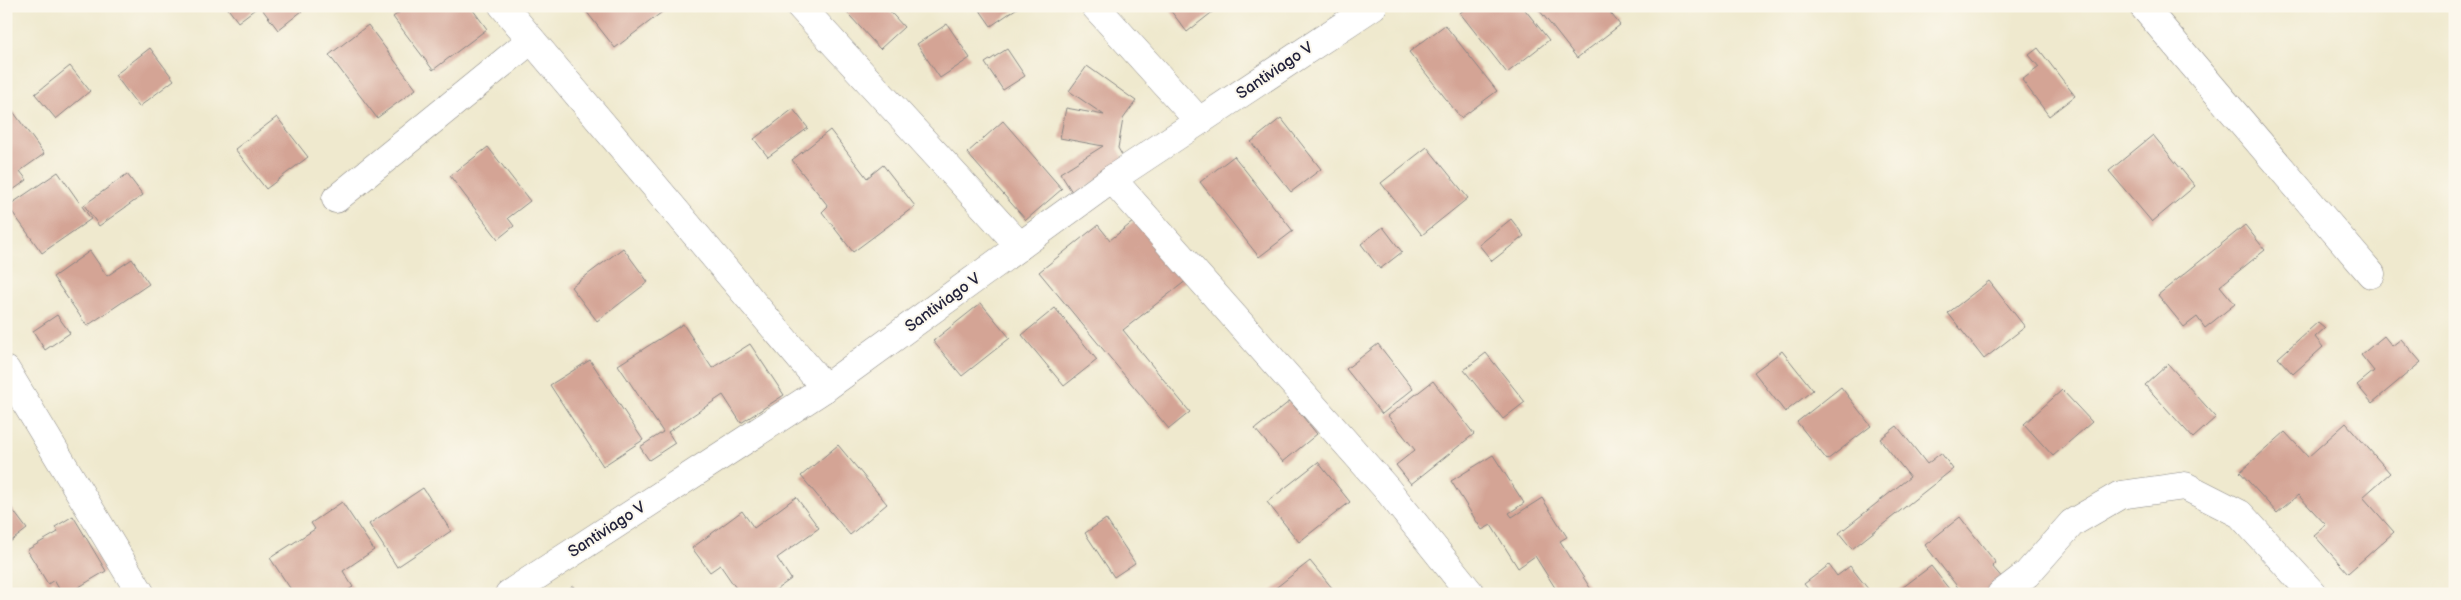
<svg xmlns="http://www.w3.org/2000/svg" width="2461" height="600" viewBox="0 0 2461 600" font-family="'Balsamiq Sans',sans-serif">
  <rect width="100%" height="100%" fill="#fbf7ec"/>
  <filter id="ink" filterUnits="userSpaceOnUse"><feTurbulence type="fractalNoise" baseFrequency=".02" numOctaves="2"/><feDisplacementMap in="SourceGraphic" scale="10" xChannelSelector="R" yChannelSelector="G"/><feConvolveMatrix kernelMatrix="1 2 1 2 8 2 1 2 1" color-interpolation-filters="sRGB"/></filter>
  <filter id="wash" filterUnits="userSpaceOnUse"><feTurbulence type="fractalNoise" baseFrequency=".0096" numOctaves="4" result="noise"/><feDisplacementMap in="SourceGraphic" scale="20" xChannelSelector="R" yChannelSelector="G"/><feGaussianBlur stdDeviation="1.12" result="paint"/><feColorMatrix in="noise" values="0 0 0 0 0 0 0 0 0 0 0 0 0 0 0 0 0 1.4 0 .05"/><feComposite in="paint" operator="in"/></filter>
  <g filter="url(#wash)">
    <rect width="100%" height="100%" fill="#efe9ce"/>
    <g id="blocks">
      <g fill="#d4a495">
        <path d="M226,6H259L238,22Z"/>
        <path d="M266,6H298L302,11L278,30L262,9Z"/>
        <path d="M408,6H470L487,29L433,70L393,17Z"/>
        <path d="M582,6H670L615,48Z"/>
        <path d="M841,6H885L904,27L880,49Z"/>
        <path d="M977,6H1020L991,26Z"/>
        <path d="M1167,6H1220L1187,32Z"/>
        <path d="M1468,6H1522L1549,40L1507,73L1460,13Z"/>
        <path d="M1536,6H1605L1620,25L1577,58Z"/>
        <path d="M947,24L970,58L940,78L917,44Z"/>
        <path d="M368,25L416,89L377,118L329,55Z"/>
        <path d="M1445,25L1497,91L1461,118L1409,52Z"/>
        <path d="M150,48L174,80L139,107L115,75Z"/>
        <path d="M2038,48L2075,96L2049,116L2022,80L2039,67L2029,55Z"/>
        <path d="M1007,49L1025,76L1003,90L985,63Z"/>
        <path d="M70,66L90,91L56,119L35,94Z"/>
        <path d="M1087,66L1136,101L1123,119L1118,148L1126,162L1074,195L1060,173L1103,146L1060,138L1066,108L1104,115L1069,91Z"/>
        <path d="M793,109L808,128L768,157L754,139Z"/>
        <path d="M12,110L44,154L20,171L27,180L6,195V115Z"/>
        <path d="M277,117L308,157L266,189L235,149Z"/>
        <path d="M1281,118L1321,169L1291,192L1251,142Z"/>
        <path d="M1003,121L1062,189L1026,220L967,153Z"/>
        <path d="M830,130L867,178L883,165L915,206L853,252L822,212L828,206L792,160Z"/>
        <path d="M2153,135L2195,186L2152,222L2109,171Z"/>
        <path d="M488,147L530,201L508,218L514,226L498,239L450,176Z"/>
        <path d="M1427,147L1468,198L1422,235L1381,183Z"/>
        <path d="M1234,156L1293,231L1259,257L1200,182Z"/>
        <path d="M58,172L91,219L42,253L8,206Z"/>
        <path d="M127,174L143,195L99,226L84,205Z"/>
        <path d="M1138,218L1187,280L1123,330L1190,412L1169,429L1039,272L1098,225L1110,240Z"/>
        <path d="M1511,219L1524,236L1492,261L1479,245Z"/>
        <path d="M2245,225L2265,250L2220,286L2235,304L2205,328L2197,317L2184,327L2158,295Z"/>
        <path d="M1383,227L1402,252L1380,269L1361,244Z"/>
        <path d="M623,248L648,282L597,321L571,287Z"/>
        <path d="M90,251L107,276L132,259L149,284L87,326L53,277Z"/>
        <path d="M1989,281L2025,327L1984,359L1948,313Z"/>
        <path d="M981,303L1010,338L962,376L933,341Z"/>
        <path d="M1055,308L1097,360L1064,386L1022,335Z"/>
        <path d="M57,315L70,333L45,350L33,331Z"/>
        <path d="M2318,322L2325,328L2315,337L2323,347L2293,374L2278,358Z"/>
        <path d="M683,324L712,368L750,344L784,395L741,423L723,395L668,432L675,443L649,460L640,447L663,432L618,365Z"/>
        <path d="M2384,336L2392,346L2401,339L2421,362L2372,403L2357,385L2374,371L2361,355Z"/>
        <path d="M1378,344L1413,389L1382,414L1346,369Z"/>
        <path d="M1782,351L1813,390L1785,412L1754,372Z"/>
        <path d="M1486,353L1525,402L1503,419L1464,370Z"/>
        <path d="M590,360L643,440L603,466L550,385Z"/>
        <path d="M2168,364L2216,417L2193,438L2145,385Z"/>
        <path d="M1433,381L1474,434L1411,484L1396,465L1415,450L1388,416Z"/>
        <path d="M1841,387L1871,426L1827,460L1797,422Z"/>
        <path d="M2062,390L2092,422L2053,456L2024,424Z"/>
        <path d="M1290,401L1317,434L1283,462L1255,429Z"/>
        <path d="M2346,423L2390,473L2363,497L2394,532L2348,573L2314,535L2326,525L2298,495L2277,513L2240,472L2285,432L2308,457Z"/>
        <path d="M1897,426L1927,464L1941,453L1953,469L1852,549L1839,533L1910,477L1880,439Z"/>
        <path d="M838,445L887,504L850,535L801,476Z"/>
        <path d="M1493,455L1524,503L1509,513L1512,517L1542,498L1567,537L1560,541L1594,594H1559L1535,556L1518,568L1491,525L1482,530L1451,481Z"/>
        <path d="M1318,462L1350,502L1299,542L1267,502Z"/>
        <path d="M423,488L451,531L397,567L369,524Z"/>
        <path d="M796,497L819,528L777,558L791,579L770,594H740L720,565L710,572L692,548L742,511L754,528Z"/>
        <path d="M6,501L27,529L6,545Z"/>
        <path d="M342,502L374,550L343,571L353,587L342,594H294L270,558L315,529L311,523Z"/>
        <path d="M73,516L106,571L67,594H62L54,580L48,584L27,550L58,532L55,527Z"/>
        <path d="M1960,517L1996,563L1992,566L2004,580L1985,594H1963L1925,545Z"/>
        <path d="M1106,519L1135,563L1114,577L1085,533Z"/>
        <path d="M1310,561L1337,594H1268Z"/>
        <path d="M1829,565L1837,576L1850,566L1872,594H1812L1804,584Z"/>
        <path d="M1931,566L1953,594H1894Z"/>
        <path d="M573,586L578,594H561Z"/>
      </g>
    </g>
  </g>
  <g filter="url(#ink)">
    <use href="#blocks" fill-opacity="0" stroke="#888684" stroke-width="1"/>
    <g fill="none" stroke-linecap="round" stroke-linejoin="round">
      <g stroke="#888684" stroke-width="29">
        <g id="minor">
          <path d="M503,6L825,388"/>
          <path d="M800,6L1020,246"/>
          <path d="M1095,6L1199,121"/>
          <path d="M2143,6L2371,274"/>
          <path d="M1112,179L1386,488L1471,594"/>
          <path d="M336,199L531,40"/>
          <path d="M6,370L141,594"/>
          <path d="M509,594L825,388L1112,179L1373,6"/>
          <path d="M2001,594L2027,574L2072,523L2120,495L2185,486L2240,514L2313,594"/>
        </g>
      </g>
      <use href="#minor" stroke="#fff" stroke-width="28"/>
    </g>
  </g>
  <g text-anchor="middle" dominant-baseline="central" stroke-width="4" stroke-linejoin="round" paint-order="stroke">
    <g font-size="16" fill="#22223b" stroke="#fbf7ec">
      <text transform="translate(1275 71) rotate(-34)">Santiviago V</text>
      <text transform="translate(943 303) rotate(-36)">Santiviago V</text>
      <text transform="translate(607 530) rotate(-33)">Santiviago V</text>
    </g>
  </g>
  <rect width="2461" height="600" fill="none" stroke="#fbf7ec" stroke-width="25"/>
</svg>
